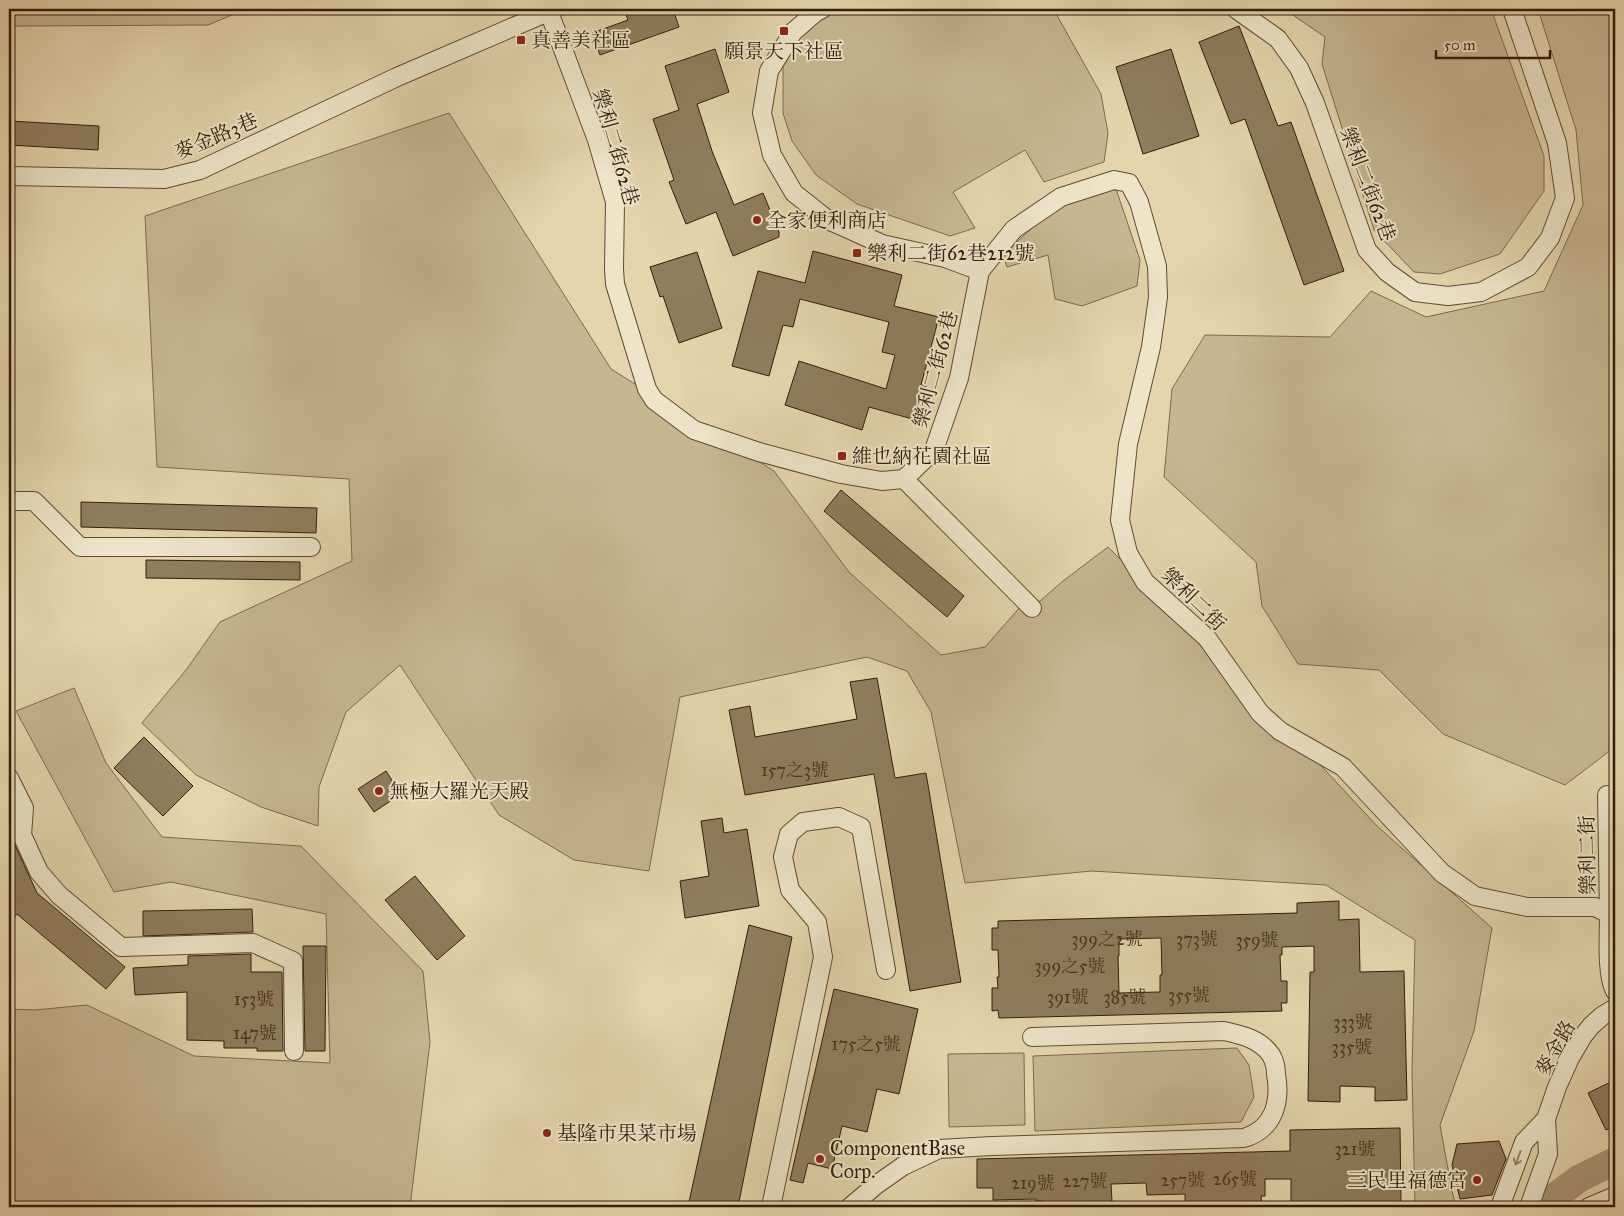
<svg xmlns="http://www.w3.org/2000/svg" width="1624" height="1216" viewBox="0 0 1624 1216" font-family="'IM FELL Great Primer','Noto Serif TC',serif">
  <rect width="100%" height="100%" fill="#e4d5ad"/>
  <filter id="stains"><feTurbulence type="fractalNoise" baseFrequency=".004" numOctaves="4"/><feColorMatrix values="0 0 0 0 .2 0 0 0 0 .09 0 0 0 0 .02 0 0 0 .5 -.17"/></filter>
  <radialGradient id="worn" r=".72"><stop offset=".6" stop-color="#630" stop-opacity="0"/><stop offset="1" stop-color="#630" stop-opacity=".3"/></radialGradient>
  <g fill="#c6b691" stroke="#7c6a4e">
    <path d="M9,9H246L208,25L17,26L9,31Z"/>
    <path d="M840,9H1049L1054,10L1101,94L1108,133L1104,162L1044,182L1025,150L953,192L975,228L950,236L857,204L816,175L792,141L783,113V67L809,20Z"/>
    <path d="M1284,9H1491L1544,156V191L1500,254L1440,274L1414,272L1374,230L1322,64L1325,37Z"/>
    <path d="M1538,9H1615V747L1565,785L1443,734L1379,670L1298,664L1262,606L1256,562L1164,477L1172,389L1205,335L1330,337L1371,291L1426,317L1544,291L1583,205L1576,130Z"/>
    <path d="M449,113L611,369L774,471L849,572L941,655L985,647L1021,606L1032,608L1063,581L1108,547L1250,689L1377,826L1492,928L1474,1031L1440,1125L1452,1191L1456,1207H1415L1412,1072L1415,940L1326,885L1092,871L965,883L931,712L907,671L867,657L680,697L649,871L574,860L499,815L400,665L346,712L319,787L318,826L261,807L196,775L142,723L186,670L220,622L352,561L349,479L157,467L145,216Z"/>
    <path d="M1115,186L1140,260L1137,286L1082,306L1055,299L1048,255L1007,267L1003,255L1050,211L1088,192Z"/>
    <path d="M74,688L106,763L162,837L301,846L423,971L430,1042L410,1207H9V1009L35,1010L87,1005L194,1056L330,1063L326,914L171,882L114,892L16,711Z"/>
    <path d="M1237,1048L1249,1065L1254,1097L1241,1122L1035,1131L1033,1056Z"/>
    <path d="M1024,1053L1025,1125L949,1127L948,1054Z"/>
  </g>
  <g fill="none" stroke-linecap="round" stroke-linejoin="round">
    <path stroke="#a89676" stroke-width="28" d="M1552,1207L1557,1195L1580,1178L1615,1161"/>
  </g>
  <g fill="#8f7d5f" stroke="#331d0b" fill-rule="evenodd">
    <path d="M624,9H673L679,27L600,55L592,33L628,20Z"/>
    <path d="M1239,26L1278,126L1291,122L1344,271L1304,285L1245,119L1231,124L1199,42Z"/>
    <path d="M715,49L729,92L697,104L712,151L734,205L763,193L779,232V237L733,256L716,212L686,224L669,182L674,180L653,119L679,110L665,66Z"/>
    <path d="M1171,49L1199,136L1143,154L1116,67Z"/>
    <path d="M9,121L99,126L98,150L9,145Z"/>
    <path d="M813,251L902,275L894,306L939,317L921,385L926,386L916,420L869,407L862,430L785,405L799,361L886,389L895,355L882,352L889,322L800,299L793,327L783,325L769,376L732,366L758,271L805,283Z"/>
    <path d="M697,252L722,328L679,343L663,296L660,297L650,267Z"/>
    <path d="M841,490L964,596L947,617L824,511Z"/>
    <path d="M81,502L317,508L316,533L81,527Z"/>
    <path d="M146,560L300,562V580L146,578Z"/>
    <path d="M877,678L895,778L926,773L961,982L910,991L874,774L745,795L729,710L750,706L755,737L857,719L850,682Z"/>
    <path d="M144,737L193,786L163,816L114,768Z"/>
    <path d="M386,771L401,794L374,812L358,789Z"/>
    <path d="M722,818L724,833L747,829L759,906L685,918L680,881L709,876L701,821Z"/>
    <path d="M9,832L37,893L125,967L106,989L17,914L9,924Z"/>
    <path d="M415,876L465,936L437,960L385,900Z"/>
    <path d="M1339,901V920L1359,919L1360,972L1404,971L1407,1100L1375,1101V1087L1340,1086V1102L1308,1101L1310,972H1314V946L1282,947V955H1280L1281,981H1287V1003H1281L1282,1011L999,1018L998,1010L992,1011V988H998L997,977H999L998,950H992V928H998V921L1297,913V903ZM1161,938L1162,975H1160V992L1119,993L1118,956H1119V939Z"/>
    <path d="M252,909L253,932L143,936V911Z"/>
    <path d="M749,925L792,937L738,1207H688Z"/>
    <path d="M303,946H326L325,1051H305Z"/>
    <path d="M251,954V972H282L283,1051H257V1048H224V1041L187,1040V992L135,995L133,968L188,965V956Z"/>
    <path d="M834,989L918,1009L899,1094L877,1089L867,1132L842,1126L832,1169L808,1163L803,1183L790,1180Z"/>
    <path d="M1615,1080V1126L1606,1130L1588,1093Z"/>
    <path d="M1400,1128L1401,1206L1291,1207V1179H1265V1196H1261L1262,1207H1185V1194L1147,1195L1146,1183L1111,1184L1112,1201H1110V1207H1042V1201H1036V1199L993,1200V1188H977V1159L1290,1151V1130Z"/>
    <path d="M1499,1141L1506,1159L1492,1195L1460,1199L1452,1165L1457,1144Z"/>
  </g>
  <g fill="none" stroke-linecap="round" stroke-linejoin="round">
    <g stroke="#5f4b34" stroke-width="20">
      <g id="minor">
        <path d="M822,9L816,12L793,32L769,71L762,113L772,155L794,193L828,220L882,244L945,258L980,271"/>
        <path d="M1236,9L1278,39L1299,68L1315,103L1367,250L1387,272L1415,292L1448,296L1481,292L1528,267L1550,238L1565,198L1557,143L1512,9"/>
        <path d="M549,12L597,140L615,202L614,269L615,284L647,389L654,400L694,430L759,452L841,474L882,481L904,479L934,450L959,378L980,271L1014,229L1061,197L1114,180L1129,183L1139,202L1157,266L1158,297L1151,347L1128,444L1120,520L1128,553L1145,582L1207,638L1260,713L1280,731L1343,767L1442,873L1475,896L1527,907H1595L1609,914C1609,935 1606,974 1615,991"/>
        <path d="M9,176L164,179L200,170L397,77L555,9"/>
        <path d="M904,479L1032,608"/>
        <path d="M9,501H34L80,547H311"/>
        <path d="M9,778L24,808L22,835L39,872L59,895L121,947L253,943L293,961L294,1051"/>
        <path d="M1607,795L1609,914"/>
        <path d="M771,1207L823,957L817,922L790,890L783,857L789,834L803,822L839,817L861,827L886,970"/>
        <path d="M850,1207L876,1185L903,1166L939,1149L992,1146L1244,1138C1274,1129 1281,1102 1276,1074C1276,1068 1274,1060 1271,1055C1260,1039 1242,1035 1224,1031L1032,1037"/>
        <path d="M1500,1207L1524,1142L1546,1119L1557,1087L1570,1058L1583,1036L1591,1026L1602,1016L1615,1008"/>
        <path d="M1529,1207L1548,1154L1546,1119"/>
        <path d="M1589,1207L1615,1196"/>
      </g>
    </g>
    <use href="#minor" stroke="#ede4ca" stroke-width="18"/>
  </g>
  <defs><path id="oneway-shaft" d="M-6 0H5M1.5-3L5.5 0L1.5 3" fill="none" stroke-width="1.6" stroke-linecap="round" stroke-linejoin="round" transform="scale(1.25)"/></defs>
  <use stroke="#998a74" href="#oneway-shaft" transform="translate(1518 1158) rotate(110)"/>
  <g fill="#8f2418" stroke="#ede4ca" stroke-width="2">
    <rect x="779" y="26" width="10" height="10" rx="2.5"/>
    <rect x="516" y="35" width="10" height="10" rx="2.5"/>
    <circle cx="757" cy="220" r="5"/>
    <rect x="852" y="248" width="10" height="10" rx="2.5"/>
    <rect x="837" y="451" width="10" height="10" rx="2.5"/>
    <circle cx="379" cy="791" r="5"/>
    <circle cx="547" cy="1133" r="5"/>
    <circle cx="820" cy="1159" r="5"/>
    <circle cx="1477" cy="1180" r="5"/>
  </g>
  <g text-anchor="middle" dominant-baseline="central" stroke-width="4" stroke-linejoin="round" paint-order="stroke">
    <g font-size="18" fill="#4a3520">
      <text x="795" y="770">157之3號</text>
      <text x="1107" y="939">399之2號</text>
      <text x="1197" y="939">373號</text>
      <text x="1257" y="940">359號</text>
      <text x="1070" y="966">399之5號</text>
      <text x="1189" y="995">355號</text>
      <text x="1068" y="997">391號</text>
      <text x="1125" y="997">385號</text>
      <text x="254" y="999">153號</text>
      <text x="1353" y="1022">333號</text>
      <text x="255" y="1033">147號</text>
      <text x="866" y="1044">175之5號</text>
      <text x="1352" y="1047">335號</text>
      <text x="1355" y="1149">321號</text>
      <text x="1235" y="1179">265號</text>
      <text x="1183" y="1180">257號</text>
      <text x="1085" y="1181">227號</text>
      <text x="1033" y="1183">219號</text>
    </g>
    <g font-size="20" fill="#331d0b" stroke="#ede4ca" text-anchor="start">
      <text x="531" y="40">真善美社區</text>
      <text x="784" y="51" text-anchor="middle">願景天下社區</text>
      <text x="767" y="220">全家便利商店</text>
      <text x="867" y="253">樂利二街62巷212號</text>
      <text x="852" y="456">維也納花園社區</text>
      <text x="389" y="791">無極大羅光天殿</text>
      <text x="557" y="1133">基隆市果菜市場</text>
      <text x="830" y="1148">ComponentBase<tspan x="830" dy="23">Corp.</tspan></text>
      <text x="1467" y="1180" text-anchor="end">三民里福德宮</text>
    </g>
    <g font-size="20" fill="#331d0b" stroke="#ede4ca">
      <text transform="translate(216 136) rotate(-23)">麥金路3巷</text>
      <text transform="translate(616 147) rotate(74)">樂利二街62巷</text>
      <text transform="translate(1368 184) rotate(69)">樂利二街62巷</text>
      <text transform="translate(935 369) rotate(-75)">樂利二街62巷</text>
      <text transform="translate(1194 599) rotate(44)">樂利二街</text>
      <text transform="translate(1587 855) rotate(-91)">樂利二街</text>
      <text transform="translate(1555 1048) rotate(-61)">麥金路</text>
    </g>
  </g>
  <rect width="1624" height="1216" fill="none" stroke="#e4d5ad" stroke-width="30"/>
  <rect x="10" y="10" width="1604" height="1196" fill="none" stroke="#331d0b" stroke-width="2.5"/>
  <rect x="15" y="15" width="1594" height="1186" fill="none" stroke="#331d0b"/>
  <path d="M1436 50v8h114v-8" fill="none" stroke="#331d0b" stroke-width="2.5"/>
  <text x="1444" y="50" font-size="15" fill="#331d0b" stroke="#ede4ca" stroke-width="4" paint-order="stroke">50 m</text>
  <rect width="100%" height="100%" filter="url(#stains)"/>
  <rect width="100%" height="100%" fill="url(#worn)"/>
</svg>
